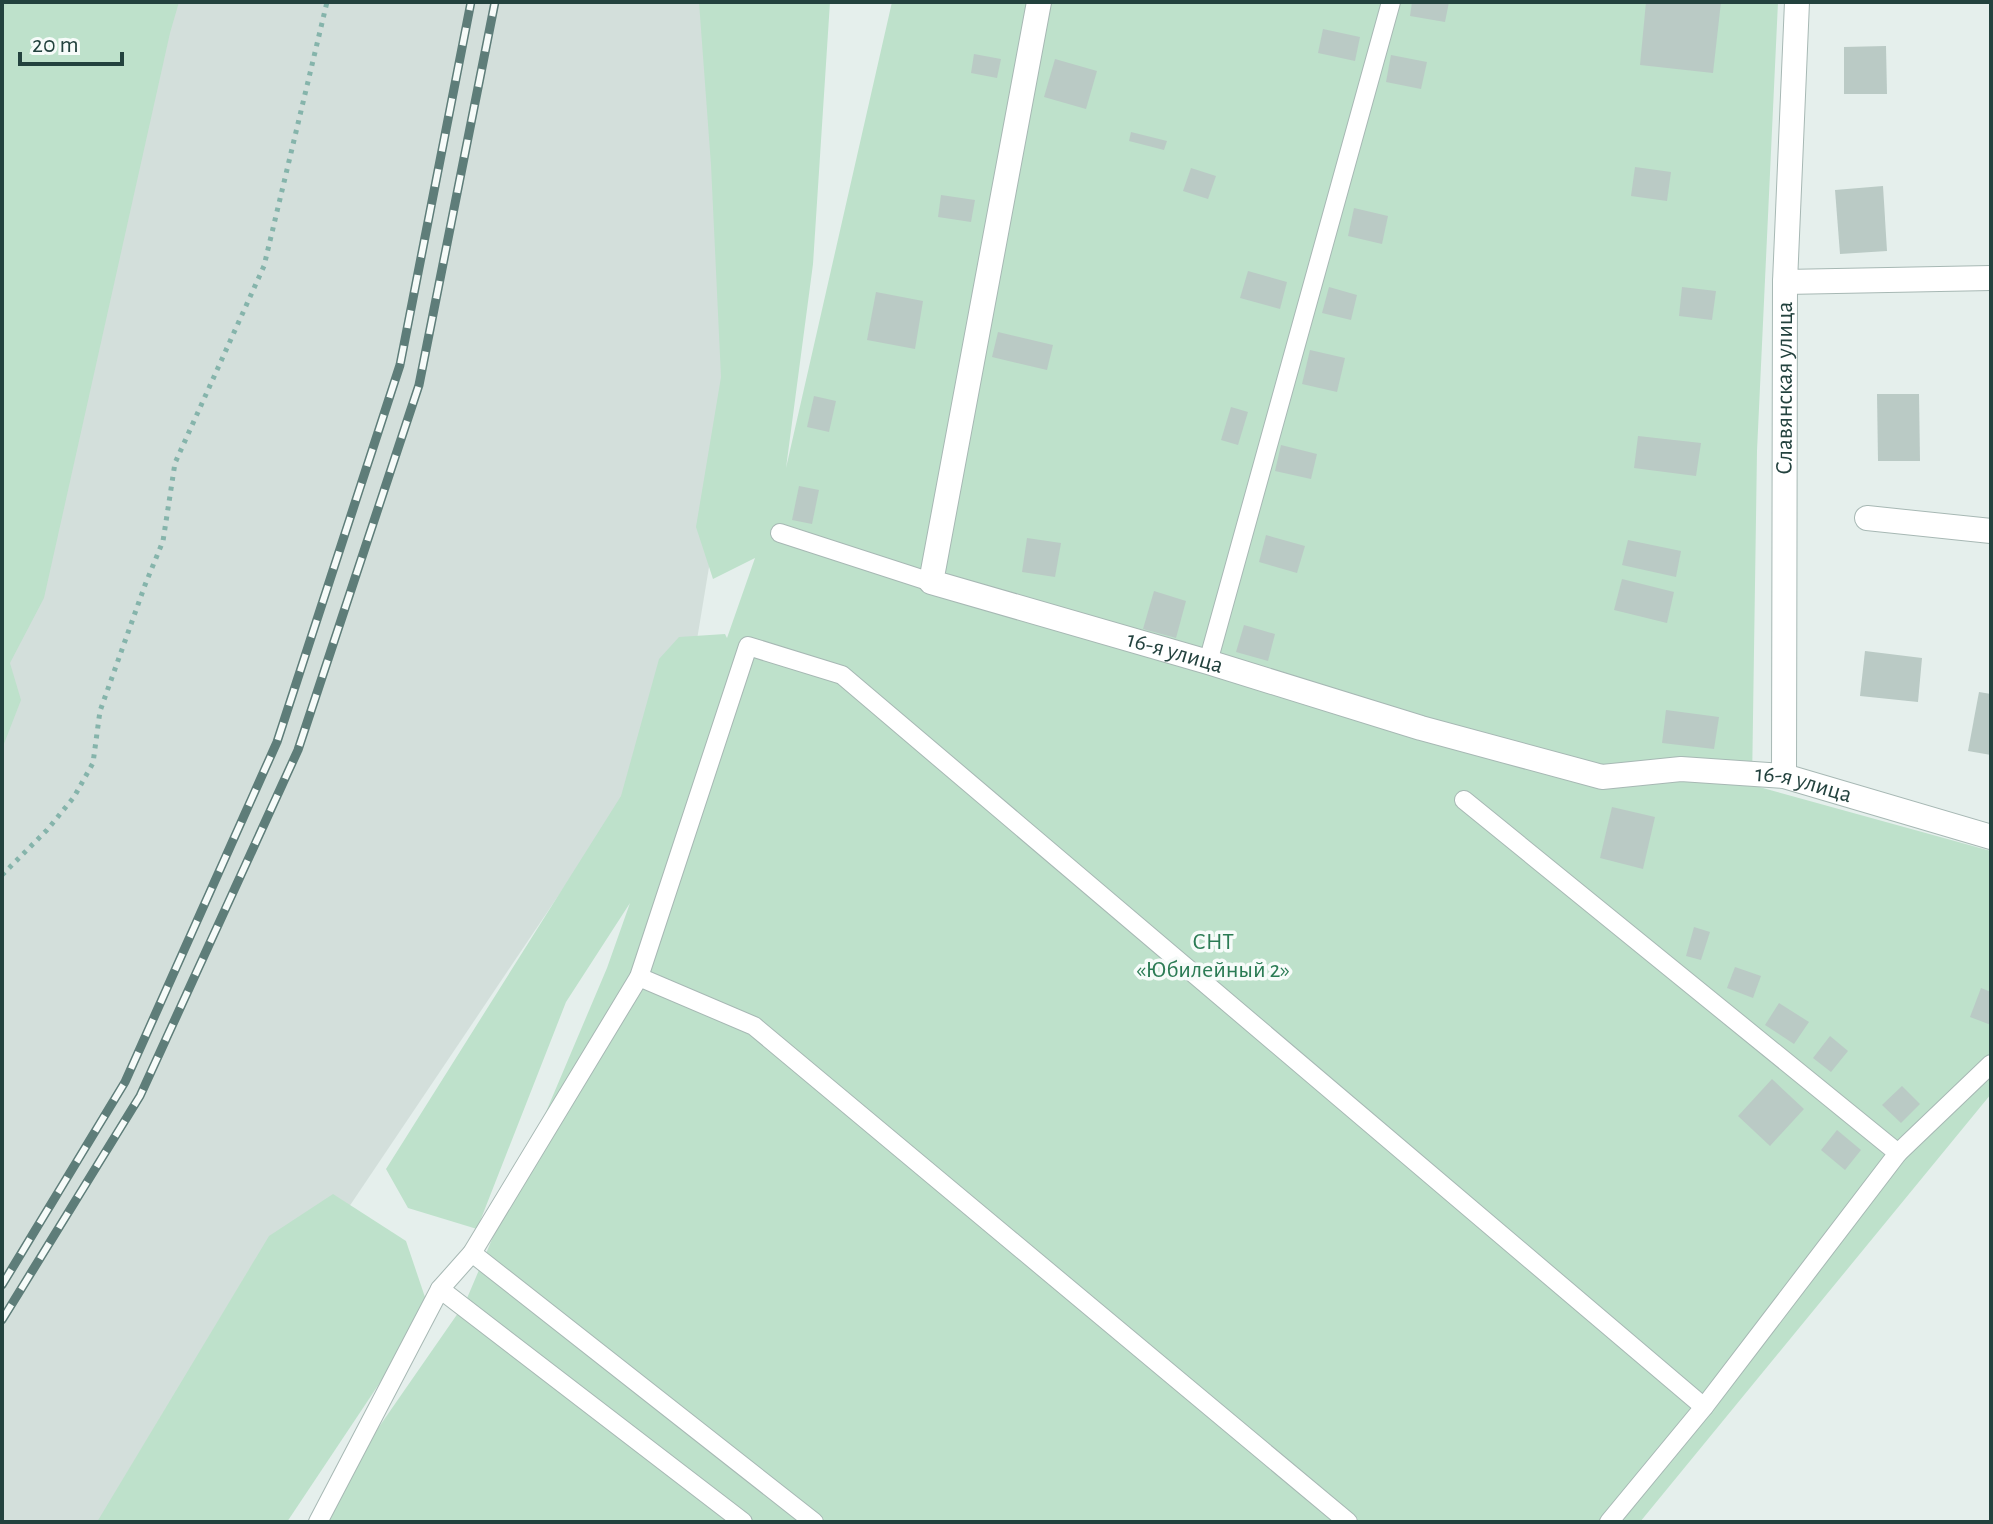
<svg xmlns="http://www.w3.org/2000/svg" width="1993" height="1524" viewBox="0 0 1993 1524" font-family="'Alegreya Sans',sans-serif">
  <rect width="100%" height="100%" fill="#e5efec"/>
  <path fill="#d3dfdb" d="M157,2H761L736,404L686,706L137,1522H2V685Z"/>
  <g fill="#bee1cb">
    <path d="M2,2H179L170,33L44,598L10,663L21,700L2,749Z"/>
    <path d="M699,2H830L813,264L786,468L892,2H1778L1757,451L1752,785L1991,851V1094L1640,1522H313L465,1303L607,968L630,903L566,1002L477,1229L408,1208L386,1169L621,796L659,659L679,637L725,634L727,638L755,558L713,579L696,527L721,377L711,165Z"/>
    <path d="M333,1194L406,1241L429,1309L287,1522H97L269,1236Z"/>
  </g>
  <g fill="#bacac5">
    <path d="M1412,2H1449L1445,22L1410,16Z"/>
    <path d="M1646,2H1721L1713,73L1640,65Z"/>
    <path d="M1323,29L1360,37L1355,61L1318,53Z"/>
    <path d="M1886,46L1887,94H1844V47Z"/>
    <path d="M974,54L1001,59L997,78L971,73Z"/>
    <path d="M1391,55L1427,62L1421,89L1386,82Z"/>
    <path d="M1055,59L1097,71L1086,109L1044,97Z"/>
    <path d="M1131,132L1167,141L1164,150L1129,141Z"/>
    <path d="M1635,167L1671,172L1667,201L1631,196Z"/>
    <path d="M1191,168L1216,176L1208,199L1183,191Z"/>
    <path d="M1883,186L1887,251L1840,254L1835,190Z"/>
    <path d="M941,195L975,200L971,222L938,217Z"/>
    <path d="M1354,208L1388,216L1382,244L1348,236Z"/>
    <path d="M1248,271L1287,282L1280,309L1240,298Z"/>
    <path d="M1329,287L1357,295L1351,320L1322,313Z"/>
    <path d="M1682,287L1716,291L1712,320L1679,316Z"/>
    <path d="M876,292L923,301L915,349L867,340Z"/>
    <path d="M998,332L1053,345L1047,370L992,357Z"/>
    <path d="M1310,350L1345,358L1337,392L1302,384Z"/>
    <path d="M1877,394H1919L1920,461H1878Z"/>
    <path d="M814,396L836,401L829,432L807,427Z"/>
    <path d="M1231,407L1248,412L1238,445L1221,440Z"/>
    <path d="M1638,436L1701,443L1696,476L1634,468Z"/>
    <path d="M1281,445L1317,454L1311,479L1275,471Z"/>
    <path d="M799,486L819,490L812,524L792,520Z"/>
    <path d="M1266,535L1305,546L1297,573L1259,562Z"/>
    <path d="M1027,538L1061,543L1055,577L1022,572Z"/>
    <path d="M1628,540L1681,551L1676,577L1622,565Z"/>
    <path d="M1622,579L1674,592L1667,623L1614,610Z"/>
    <path d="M1154,591L1186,601L1176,638L1143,629Z"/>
    <path d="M1244,625L1275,634L1268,661L1236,652Z"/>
    <path d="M1865,651L1922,658L1918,702L1860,696Z"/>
    <path d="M1979,692L1991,694V755L1968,751Z"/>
    <path d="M1666,710L1719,717L1714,749L1662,743Z"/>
    <path d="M1612,807L1655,817L1643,869L1600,858Z"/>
    <path d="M1694,927L1710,932L1701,960L1686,956Z"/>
    <path d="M1735,967L1761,976L1753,998L1727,988Z"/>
    <path d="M1981,988L1991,992V1025L1970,1017Z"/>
    <path d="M1779,1003L1809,1022L1794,1044L1765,1025Z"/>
    <path d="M1830,1036L1848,1051L1831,1072L1813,1058Z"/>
    <path d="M1772,1079L1804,1109L1770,1146L1738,1116Z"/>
    <path d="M1902,1086L1920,1104L1901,1123L1882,1105Z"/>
    <path d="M1837,1130L1861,1150L1845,1170L1821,1150Z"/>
  </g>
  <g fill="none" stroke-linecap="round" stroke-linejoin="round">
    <g stroke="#a7b8b4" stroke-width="20">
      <g id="service">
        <path d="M780,533L931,582"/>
        <path d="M1208,662L1391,2"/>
        <path d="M1464,800L1898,1153L1704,1407L1609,1522"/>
        <path d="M639,977L754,1026L1348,1522"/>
        <path d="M1898,1153L1991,1064"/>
        <path d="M472,1253L814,1522"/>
        <path d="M440,1289L743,1522"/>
        <path d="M318,1522L440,1289L472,1253L639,977L748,646L842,675L1704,1407"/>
      </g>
    </g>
    <g stroke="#a7b8b4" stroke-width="26">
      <g id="minor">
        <path id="s1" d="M1039,2L931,582L1208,662L1421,728L1602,777L1681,769L1784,776L1991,837"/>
        <path d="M1785,282L1991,278"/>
        <path d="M1867,518L1991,531"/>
        <path id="s2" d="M1784,776L1785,282L1797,2"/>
      </g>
    </g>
    <path stroke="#85b4ab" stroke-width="5" stroke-dasharray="4 6" stroke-linecap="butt" d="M2,875L47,830L74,797L93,763L100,711L145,585L163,541L175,463L264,266L327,2"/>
    <use href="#service" stroke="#fff" stroke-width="18"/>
    <use href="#minor" stroke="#fff" stroke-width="24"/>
    <g stroke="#5e7d79" stroke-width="9">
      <g id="rail">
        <path d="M2,1285L125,1082L277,742L400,365L471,2"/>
        <path d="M2,1320L140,1096L298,750L419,385L495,2"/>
      </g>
    </g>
    <use href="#rail" stroke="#f6fbf9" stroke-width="6" stroke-dasharray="18" stroke-linecap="butt"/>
  </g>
  <g text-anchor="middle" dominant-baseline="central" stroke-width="7" stroke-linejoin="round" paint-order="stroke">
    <g font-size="24" fill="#23423e" stroke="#f6fbf9">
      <text stroke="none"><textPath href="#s2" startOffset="388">Славянская улица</textPath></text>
      <text stroke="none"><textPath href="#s1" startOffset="844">16-я улица</textPath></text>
      <text stroke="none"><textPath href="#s1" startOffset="1492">16-я улица</textPath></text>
    </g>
    <g font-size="24" fill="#2b7b54" stroke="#f6fbf9">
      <text x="1213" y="942">СНТ<tspan x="1213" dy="28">«Юбилейный 2»</tspan></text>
    </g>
  </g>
  <rect width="1993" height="1524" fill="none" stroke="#23423e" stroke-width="8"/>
  <path d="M20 52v12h102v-12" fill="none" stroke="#23423e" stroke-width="4"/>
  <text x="32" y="52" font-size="24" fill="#23423e" stroke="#f6fbf9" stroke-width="6" paint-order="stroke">20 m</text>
</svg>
